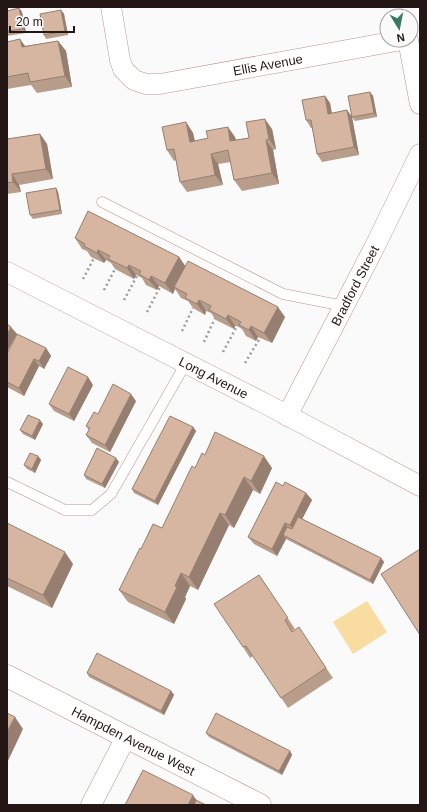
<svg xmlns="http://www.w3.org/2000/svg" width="427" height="812" viewBox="0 0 427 812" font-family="Helvetica,sans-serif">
  <rect width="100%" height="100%" fill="#fafafa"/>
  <path fill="#f8dca0" d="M367,601L387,632L353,654L333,622Z"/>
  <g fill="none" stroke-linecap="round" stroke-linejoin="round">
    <g stroke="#bb948f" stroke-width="11">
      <g id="service">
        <path d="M102,202L283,294L344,306"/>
        <path d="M7,482L65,510H92L111,494L186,363"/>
      </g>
    </g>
    <g stroke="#bb948f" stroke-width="21">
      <g id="minor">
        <path id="s1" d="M111,7L120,60L123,69L134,80L146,84H160L402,40"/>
        <path d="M408,40L420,104"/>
        <path id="s2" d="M7,272L264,403L420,486"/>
        <path id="s3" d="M287,416L375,246L420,154"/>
        <path d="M91,805L126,737"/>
      </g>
    </g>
    <g stroke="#bb948f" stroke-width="23">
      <g id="tertiary">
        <path id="s4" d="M7,676L126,737L260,805"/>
      </g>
    </g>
    <g stroke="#a09a99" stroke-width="2.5" stroke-dasharray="2 3" stroke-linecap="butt">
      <path d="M83,279L94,258"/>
      <path d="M104,290L115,269"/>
      <path d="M124,300L137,276"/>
      <path d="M147,312L160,287"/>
      <path d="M182,331L193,308"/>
      <path d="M204,342L216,316"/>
      <path d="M223,352L237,326"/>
      <path d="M245,363L260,338"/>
    </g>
    <use href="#service" stroke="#fff" stroke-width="10"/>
    <use href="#minor" stroke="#fff" stroke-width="20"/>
    <use href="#tertiary" stroke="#fff" stroke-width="22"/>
  </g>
  <g fill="#b89d8a">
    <path d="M19,8L22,12L26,33L7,36V11Z"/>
    <path d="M61,10L64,14L68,35L46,39L44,35Z"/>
    <path d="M58,41L66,51L72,87L37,93L31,85L7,89V42L25,46Z"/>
    <path d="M370,92L373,96L377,117L355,121L352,117Z"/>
    <path d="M325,96L330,103L332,113L347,110L352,117L359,155L322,162L317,154L312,128H311L306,120Z"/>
    <path d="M186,122L193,133L195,141L235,137L236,140L249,138L272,129L276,149L273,150L279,184L242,191L234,180L231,162L218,164L223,185L187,192L180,182L176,160L174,161L167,150Z"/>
    <path d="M40,134L47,144L53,179L19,185L21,192L7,194V139Z"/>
    <path d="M56,188L58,192L62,214L33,219L30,215Z"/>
    <path d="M75,238L179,257L185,266L285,317L272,343L258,337L256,341L246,336L242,329L237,326H235L234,329L216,320L211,313L206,311L205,315L193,308L188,301L181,298L175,289L173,294L159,286L157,290L146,285L142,278L136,275L134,279L115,269L111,263L106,260L104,263L91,257L87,251L82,249Z"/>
    <path d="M46,348L51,356L44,369L39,366L24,396L7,387V354Z"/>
    <path d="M93,385L74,421L54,411L49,404Z"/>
    <path d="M136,401L110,452L92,443L86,435L89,430L86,426L98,414Z"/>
    <path d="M43,424L35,440L23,434L20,430Z"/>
    <path d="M193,427L196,431L158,505L134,493L132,489Z"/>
    <path d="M205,455L272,468L260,494L253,490L234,528L229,525L198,590L190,586L185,597L186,599L174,624L128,602L119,590L141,549L162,528L195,468Z"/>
    <path d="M38,456L41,460L35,473L27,469L24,465Z"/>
    <path d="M119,462L105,488L86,479L84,475Z"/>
    <path d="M306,493L312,500L302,519L381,558L384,562L373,584L286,539L277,556L254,544L248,537Z"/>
    <path d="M7,523L73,564L52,608L7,586Z"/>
    <path d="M259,575L295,629L292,631L293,632L306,638L333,678L288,708L253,656L250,658L243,647Z"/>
    <path d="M87,673L171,691L174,695L164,715L89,677Z"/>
    <path d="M206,733L290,751L292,755L282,775L209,737Z"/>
  </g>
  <g fill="#967f71">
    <path d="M19,8L22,12L26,33L23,29Z"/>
    <path d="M61,10L64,14L68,35L65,31Z"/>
    <path d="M20,39L28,50L22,47Z"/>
    <path d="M58,41L66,51L72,87L65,76Z"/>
    <path d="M370,92L373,96L377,117L374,113Z"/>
    <path d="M325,96L330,103L333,121L328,114Z"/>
    <path d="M347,110L352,117L359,155L354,147Z"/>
    <path d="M265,119L272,129L276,149L269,139Z"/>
    <path d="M186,122L193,133L197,152L190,142Z"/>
    <path d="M228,127L235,137L238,152L230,141Z"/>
    <path d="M40,134L47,144L53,179L46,169Z"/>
    <path d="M266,140L273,150L279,184L272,173Z"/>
    <path d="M211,154L218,164L223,185L215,175Z"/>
    <path d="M12,174L19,185L21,192L13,182Z"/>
    <path d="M56,188L58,192L62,214L60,210Z"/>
    <path d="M98,250L106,260L104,263L97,253Z"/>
    <path d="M179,257L186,267L174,287L175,289L173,294L165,283Z"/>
    <path d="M129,265L136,275L134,279L127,268Z"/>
    <path d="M151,276L159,286L157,290L149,280Z"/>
    <path d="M199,300L206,311L205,315L197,304Z"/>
    <path d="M278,307L285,317L272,343L264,333Z"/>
    <path d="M228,315L235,326L234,329L226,319Z"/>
    <path d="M251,326L258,337L256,341L249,330Z"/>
    <path d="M11,327L17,334L7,352V335Z"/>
    <path d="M46,348L51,356L44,369L39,361Z"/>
    <path d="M34,359L39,366L24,396L19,388Z"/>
    <path d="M88,377L93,385L74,421L69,414Z"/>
    <path d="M131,394L136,401L110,452L105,445Z"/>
    <path d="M40,420L43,424L35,440L32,436Z"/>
    <path d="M193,427L196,431L158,505L155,501Z"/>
    <path d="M38,456L41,460L35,473L32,469Z"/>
    <path d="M264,456L272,468L260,494L251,481Z"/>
    <path d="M116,458L119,462L105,488L102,484Z"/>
    <path d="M244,477L253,490L234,528L225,515Z"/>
    <path d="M306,493L312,500L295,533L290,525Z"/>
    <path d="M220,513L229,525L198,590L189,577Z"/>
    <path d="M285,523L290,531L283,535L286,539L277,556L272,549Z"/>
    <path d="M65,552L73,564L52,608L43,595Z"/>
    <path d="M381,558L384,562L373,584L370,580Z"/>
    <path d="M181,573L190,586L185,597L186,599L174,624L165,612L175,586Z"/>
    <path d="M171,691L174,695L164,715L161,711Z"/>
    <path d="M15,717L23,729L7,763V732Z"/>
    <path d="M290,751L292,755L282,775L279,771Z"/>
    <path d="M193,795L200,805H188Z"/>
  </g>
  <g fill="#d6b6a1" stroke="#967f71">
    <path d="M19,8L23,29L7,31V11Z"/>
    <path d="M61,10L65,31L44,35L40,14Z"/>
    <path d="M20,39L22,47L58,41L65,76L30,82L28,73L7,77V42Z"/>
    <path d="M370,92L374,113L352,117L348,96Z"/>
    <path d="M325,96L328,114L347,110L354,147L317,154L311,120H306L302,100Z"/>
    <path d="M265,119L269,139L266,140L272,173L234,180L228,150L211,154L215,175L180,182L174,149L167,150L162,127L186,122L190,142L208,138L206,131L228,127L230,141L249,138L246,122Z"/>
    <path d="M40,134L46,169L12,174L13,182L7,183V139Z"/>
    <path d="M56,188L60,210L30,215L26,193Z"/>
    <path d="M88,211L179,257L165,283L151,276L149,280L139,274L141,271L129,265L127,268L108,259L110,256L98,250L97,253L84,246L85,244L75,238Z"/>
    <path d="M188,261L278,307L264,333L251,326L249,330L239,325L241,322L230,316L228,315L226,319L209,310L211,306L199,300L197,304L185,298L187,294L174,287Z"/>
    <path d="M7,324L11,327L7,335Z"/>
    <path d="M17,334L46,348L39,361L34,359L19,388L7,382V354Z"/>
    <path d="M68,367L88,377L69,414L49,404Z"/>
    <path d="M113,384L131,394L105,445L86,435L90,428L86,426L94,412L98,414Z"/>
    <path d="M28,415L40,420L32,436L20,430Z"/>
    <path d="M170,416L193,427L155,501L132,489Z"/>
    <path d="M215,432L264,456L251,481L244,477L225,515L220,513L189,577L181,573L175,586L177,587L165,612L119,590L140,548L141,549L153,524L162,528L192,466L195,468L202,453L205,455Z"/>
    <path d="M97,448L116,458L102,484L84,475Z"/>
    <path d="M30,453L38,456L32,469L24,465Z"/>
    <path d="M276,482L283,486L285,482L306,493L290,525L285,523L272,549L248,537Z"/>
    <path d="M298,517L381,558L370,580L283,535L287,527L292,529Z"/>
    <path d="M7,523L65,552L43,595L7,578Z"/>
    <path d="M420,549V635L381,574Z"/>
    <path d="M259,575L288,618L285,620L292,632L299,627L326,668L281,698L246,646L243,647L214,604Z"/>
    <path d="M97,653L171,691L161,711L87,673Z"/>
    <path d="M7,713L15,717L7,732Z"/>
    <path d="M216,713L290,751L279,771L206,733Z"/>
    <path d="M143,770L193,795L188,805H125Z"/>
    <path d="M196,800L206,805H194Z"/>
  </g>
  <g text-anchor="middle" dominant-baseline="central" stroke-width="3" stroke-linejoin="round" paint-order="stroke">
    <g font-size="13" fill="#241614" stroke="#fafafa">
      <text stroke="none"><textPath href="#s1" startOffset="215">Ellis Avenue</textPath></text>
      <text stroke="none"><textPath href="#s3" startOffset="147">Bradford Street</textPath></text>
      <text stroke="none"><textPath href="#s2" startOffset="232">Long Avenue</textPath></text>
      <text stroke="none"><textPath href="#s4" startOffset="142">Hampden Avenue West</textPath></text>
    </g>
  </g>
  <rect width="427" height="812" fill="none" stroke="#241614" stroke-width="16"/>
  <g transform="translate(399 28) rotate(170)"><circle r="19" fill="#fafafa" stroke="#a49f9e"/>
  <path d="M0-3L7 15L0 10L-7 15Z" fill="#397865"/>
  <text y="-6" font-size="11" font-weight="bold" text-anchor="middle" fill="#241614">N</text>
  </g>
  <path d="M10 26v6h64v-6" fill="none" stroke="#241614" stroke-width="2"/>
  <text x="16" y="26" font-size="12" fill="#241614" stroke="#fafafa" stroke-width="3" paint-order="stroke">20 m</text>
</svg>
